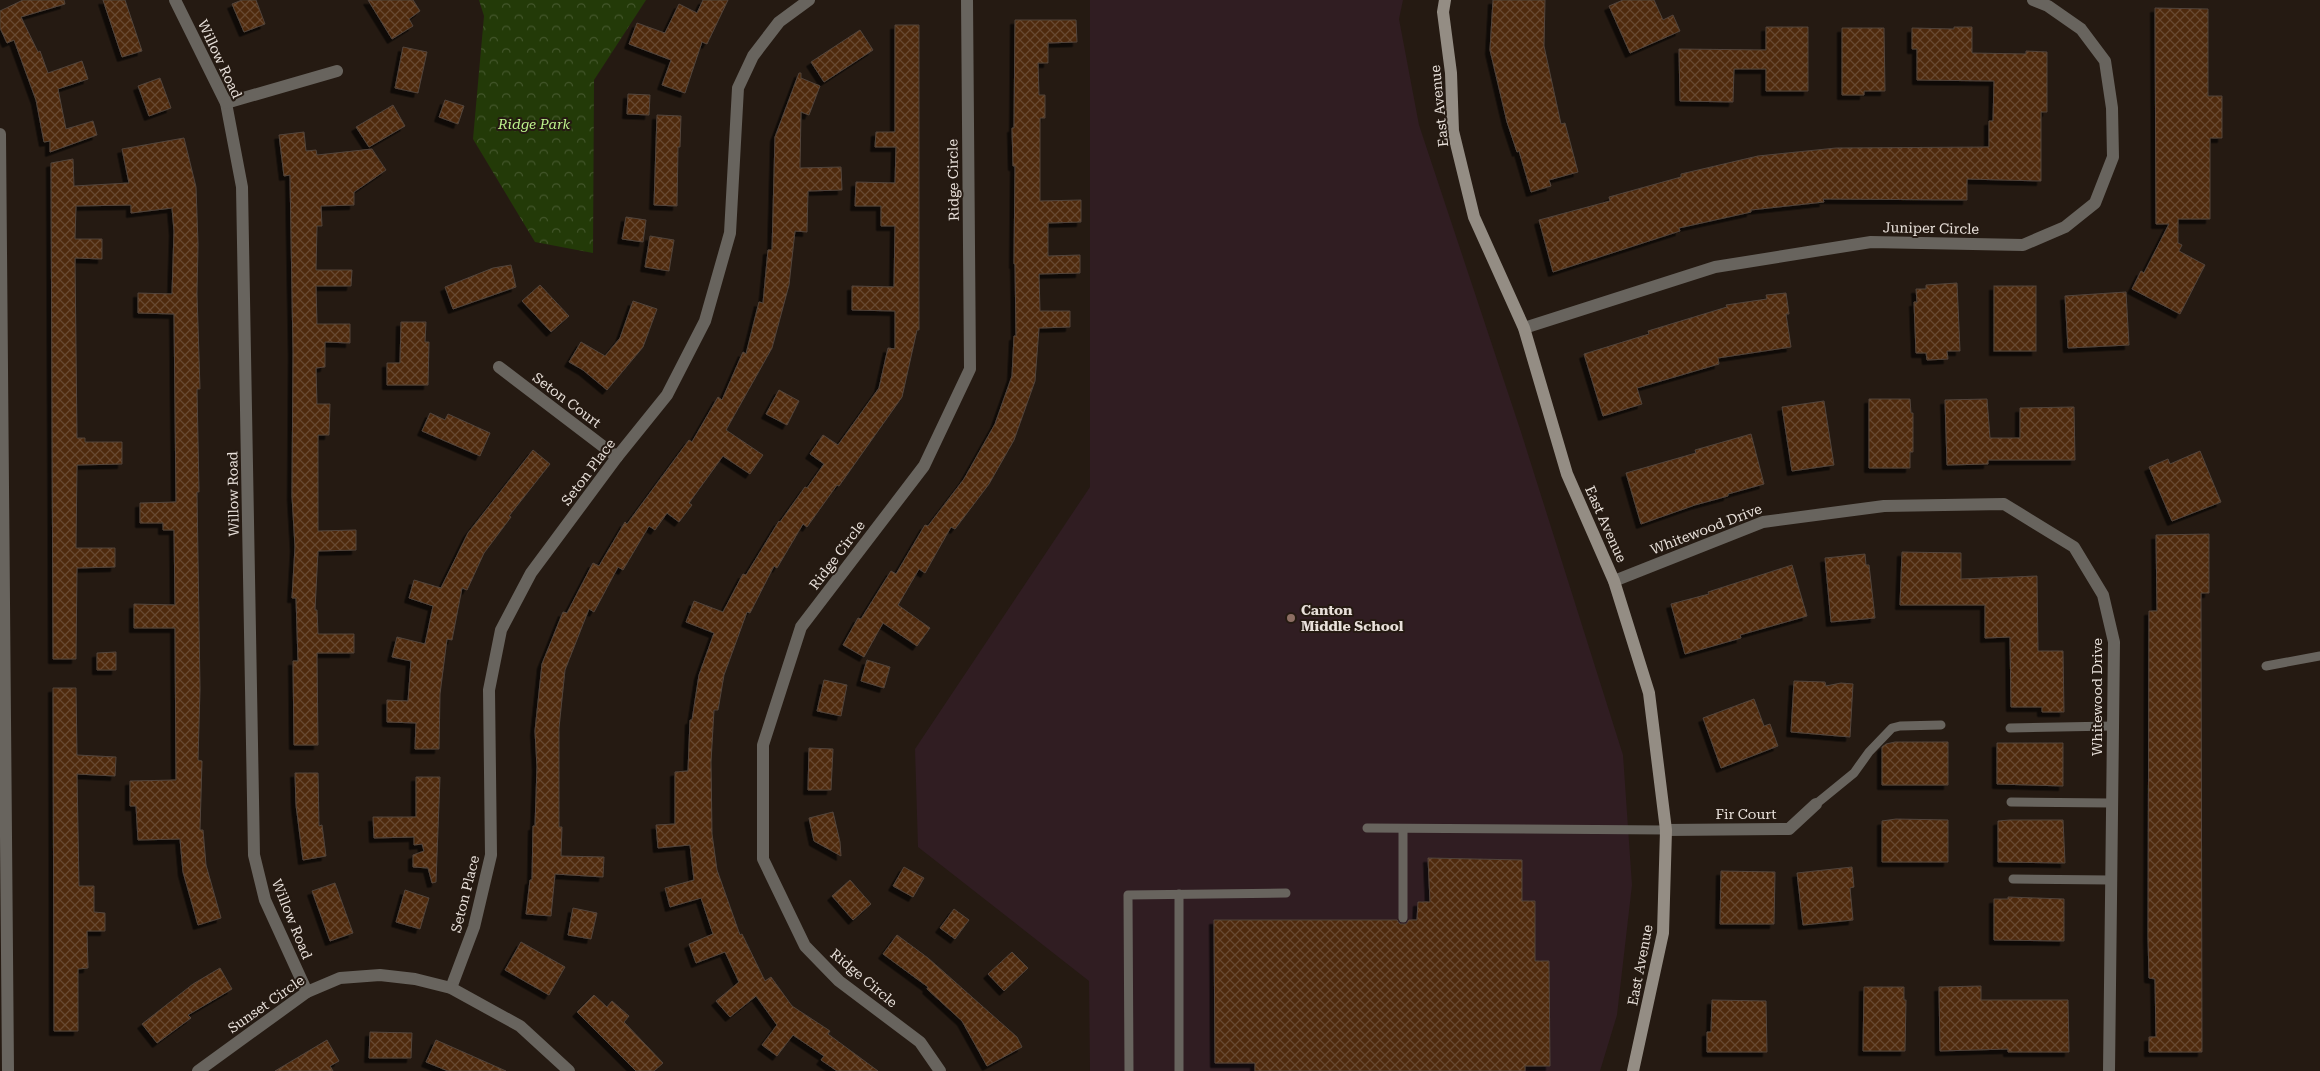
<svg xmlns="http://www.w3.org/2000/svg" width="2320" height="1071" viewBox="0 0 2320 1071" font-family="'Roboto Serif',serif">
  <defs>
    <pattern id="forest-crowns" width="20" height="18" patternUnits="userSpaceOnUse" patternTransform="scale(1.25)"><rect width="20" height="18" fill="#233a08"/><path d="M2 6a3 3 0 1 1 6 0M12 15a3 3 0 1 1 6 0" fill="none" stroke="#43562b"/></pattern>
    <pattern id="building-cross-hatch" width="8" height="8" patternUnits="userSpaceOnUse" patternTransform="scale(1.25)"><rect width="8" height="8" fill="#4f2a0e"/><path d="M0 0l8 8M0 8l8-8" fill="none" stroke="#684930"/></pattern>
    <filter id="shadow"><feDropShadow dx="-4.5" dy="4.5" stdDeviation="0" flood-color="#0009"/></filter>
  </defs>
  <rect width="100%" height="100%" fill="#251a12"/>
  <path fill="#301d22" d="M1090,0H1403L1399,19L1419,125L1521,432L1623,755L1632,885L1617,1015L1600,1071H1090L1089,981L918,847L915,749L1090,487Z"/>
  <path fill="url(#forest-crowns)" d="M479,0H646L594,80L593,253L535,242L473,139L484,16Z"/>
  <g fill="url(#building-cross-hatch)" stroke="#52443b" filter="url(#shadow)">
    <path d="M23,0H64L65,4L21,17L38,52L40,51L48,73L82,61L88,79L58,89L66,129L93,121L97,135L50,152V141L44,142L36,100L14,40L7,43L0,28V11Z"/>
    <path d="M103,0H125L142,51L122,57Z"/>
    <path d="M242,0H256L265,24L244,32L232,4Z"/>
    <path d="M368,0H413L420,11L409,19L413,26L392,39Z"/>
    <path d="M703,0H728L707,44L702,42L685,93L662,85L671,60L629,44L637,23L665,33L679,4L697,13Z"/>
    <path d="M1493,0H1545L1544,46L1561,124L1565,123L1578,172L1549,180L1551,186L1531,192L1519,151L1517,152L1507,122L1490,50Z"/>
    <path d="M1623,0H1654L1663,20L1673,15L1680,31L1630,53L1609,6Z"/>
    <path d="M2155,8L2208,9V96H2222V138H2210V219H2178V243L2182,245L2179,251L2205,265L2180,314L2132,289L2141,271L2144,273L2169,224H2156Z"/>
    <path d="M1015,20H1076L1077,42L1048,43V63H1038L1039,95H1045V118H1040V201L1081,200V222L1048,223V256L1080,255V273L1039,274L1040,311H1070V327L1039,328L1035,381L1014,440L989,484L955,529L951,527L925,573L919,569L898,605L930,628L917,646L883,623L864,657L843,645L858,618L861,619L891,571L896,574L925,525L928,526L964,479L995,424L1012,376L1014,336H1016L1015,264H1014L1015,166H1013L1012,128H1014Z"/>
    <path d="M895,25H919V330H917L902,397L839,486L837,485L807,527L803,524L777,568L774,566L750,613L747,612L724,675L718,710H714L711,762L712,834L717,870L740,935L742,934L765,981L771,977L792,1006L830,1031L828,1034L878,1071H837L821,1060L824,1056L793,1035L777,1056L762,1045L777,1025L756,996L730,1017L716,1001L739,982L725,952L696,963L689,944L713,934L701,898L670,907L665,888L694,880L690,845L658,848L656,825L675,824V772L688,771L690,720H692L699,675L714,633L686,622L694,601L723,612L743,574L746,575L779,521L780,522L805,487L807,488L824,464L810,454L823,435L838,445L879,388L888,348L895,349V311L852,310V286L894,287L895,226H881V206H855L856,182L895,183L896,147H875L876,132H895Z"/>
    <path d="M1766,27H1808V91H1766V69H1734L1733,102L1680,101L1679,49L1766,50Z"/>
    <path d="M1954,27H1972V53L2026,54V51L2047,52V112H2041V181L1967,179V200L1823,199L1824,202L1751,210V212L1679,228L1680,231L1553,272L1539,220L1610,201L1609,197L1681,177V174L1758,156L1836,148L1989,147V121H1993L1994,81L1917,80V49H1912V28L1954,29Z"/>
    <path d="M1842,28H1884L1885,91H1864V95H1842Z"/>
    <path d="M860,30L873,50L824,82L811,62Z"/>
    <path d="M403,47L427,52L418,93L395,88Z"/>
    <path d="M799,73H801V78L820,86L809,115L801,112L800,168L841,167L842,190L808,191L807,232L795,231L789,285L772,348L726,430L763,455L750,474L723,456L689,503L692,505L679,522L667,513L655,530L649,526L623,570L618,567L594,612L589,609L565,670L559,728V827H562L561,856L604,857L603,877L555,874L551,916L526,914L530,880H532L533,826H535L537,767L535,731L542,664L563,612L567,613L593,563L599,566L625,522L627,524L689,440L692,442L718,397L722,400L743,352L746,354L759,302L763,303L768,250H772L775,137Z"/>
    <path d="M160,78L171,108L149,116L138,86Z"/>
    <path d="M628,94L650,95L649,115L627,114Z"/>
    <path d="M445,100L464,106L458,124L439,117Z"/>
    <path d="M393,105L405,126L369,147L356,127Z"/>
    <path d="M657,115L681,116L680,147H678L677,206L654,205Z"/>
    <path d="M304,132L306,151L316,150L317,155L372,149L386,170L354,192V205L321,206L322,226H317L316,270H352L351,286H316L317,324H350V343L325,342V367L316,368L317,404H330L329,435H318V531L356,530V550L318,551L315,610H317L318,634H354V653H317L318,745H294L293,661H298L296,598H292L295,547L292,496L293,352L290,175L284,176L279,135Z"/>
    <path d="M184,138L196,187L198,244L197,294L200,389H197L199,492H197L200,689L198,760L202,761L200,830H203L206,865L221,918L198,925L183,872L180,839L138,840L136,806H130V781L176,780L175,628H134V604L175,605L174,530H163V523H140V503L176,502L174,314L138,313V293L172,294L174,231L172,208L131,213V205L76,206L75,239H102V259L75,258L77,438H85V442H122V464L77,465L76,548H115V567L77,568L76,659H53L51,163L73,159L74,186L129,183L122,149Z"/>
    <path d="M626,217L646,220L643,242L622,239Z"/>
    <path d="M650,236L674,240L669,271L645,267Z"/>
    <path d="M511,265L516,287L453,309L445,287L493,268Z"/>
    <path d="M1957,283L1960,351H1947L1948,359L1927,360L1926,353H1916L1914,302H1917L1916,289H1926V285Z"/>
    <path d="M540,285L569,316L551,332L522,301Z"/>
    <rect x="1994" y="286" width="42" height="65"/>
    <path d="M2126,292L2129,345L2068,348L2065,296Z"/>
    <path d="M1786,293L1789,314H1786L1791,347L1718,358L1719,364L1637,388L1642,404L1603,416L1584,354L1649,334L1648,331L1727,307L1726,305L1767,299L1766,295Z"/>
    <path d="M633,301L657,309L643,347L607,390L583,370L569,362L581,342L605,356L620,338Z"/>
    <path d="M401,322H426L425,342H429L428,385H387V363H400Z"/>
    <path d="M779,390L799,401L787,425L766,414Z"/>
    <path d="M1869,399H1910L1911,413H1913V452H1910V468H1869Z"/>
    <path d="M1987,399L1990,438H2020V408L2074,407L2075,460H1988V464L1947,465L1945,400Z"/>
    <path d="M1824,401L1834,465L1792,471L1782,407Z"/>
    <path d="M430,413L445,420L448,414L490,433L480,456L422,431Z"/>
    <path d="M1751,434L1764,484L1728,494V496L1695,505L1641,524L1626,473L1696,453L1695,450Z"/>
    <path d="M533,450L550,464L509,516L511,517L484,553L467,590L462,588L452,640L447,639L440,694L439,749H415L416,723L387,722V700L408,701L411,661L392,657L397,637L425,644L433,606L409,598L414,580L441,588L468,533Z"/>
    <path d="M2200,451L2221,502L2172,521L2149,467L2168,459L2170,464Z"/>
    <path d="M2209,534V593H2201L2202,1052H2149V1037H2156L2155,979L2149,978L2148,937L2149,611H2157L2156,535Z"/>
    <path d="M1902,552L1961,553V579L2037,576L2038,651H2063L2064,712H2042V707H2011L2010,637L1985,638V605H1900Z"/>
    <path d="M1865,554L1866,565H1869L1875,618L1831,622L1825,558Z"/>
    <path d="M1792,565L1807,616L1740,635L1741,638L1685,654L1671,604L1709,594L1708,592Z"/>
    <path d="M116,652V670H97V653Z"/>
    <path d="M867,660L890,667L884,688L861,681Z"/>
    <path d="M824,680L847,685L841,716L817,711Z"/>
    <path d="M1794,681L1825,682L1826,686L1841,683L1853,684L1850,737L1791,732Z"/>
    <path d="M53,688H76L77,755L116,757L115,776L77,774L79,886H94V912L105,913V931H87L88,968L78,969V1031H54Z"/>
    <path d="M1754,699L1764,726L1770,724L1778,746L1721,768L1703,718Z"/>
    <path d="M1895,742H1948V785H1882V747L1886,744Z"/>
    <path d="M1997,743H2063V786L1997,784Z"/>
    <path d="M809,748L833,749L831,790H808Z"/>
    <path d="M295,773H318L319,826L322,825L326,856L303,860L296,805Z"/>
    <path d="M416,777H440L436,882L432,883L428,868L413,867V855L424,851L422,844L414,845V837L374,838L373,817H416Z"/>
    <path d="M833,812L840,842L841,856L814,841L809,818Z"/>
    <path d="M1896,819L1948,820V862H1882V821Z"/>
    <path d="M2010,820H2063L2065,863L1998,862V821Z"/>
    <path d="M1428,858L1522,860V901H1535V961H1549L1550,1066H1525V1071H1255V1063H1215L1214,920H1397L1400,924H1406L1409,920H1417L1418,902H1430Z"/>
    <path d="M904,867L924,878L913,897L893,886Z"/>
    <path d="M1852,867L1854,887L1850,888L1853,920L1803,925L1797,873Z"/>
    <path d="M1721,871L1775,872L1774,924H1720Z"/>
    <path d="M850,880L871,904L853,920L832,896Z"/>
    <path d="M335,883L353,933L330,941L312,891Z"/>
    <path d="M405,890L429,898L420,929L396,922Z"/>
    <path d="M2008,897L2064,899V941L1994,940V899H2008Z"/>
    <path d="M573,908L597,913L591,939L568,935Z"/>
    <path d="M954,909L969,920L955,939L940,928Z"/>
    <path d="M897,935L928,958L1017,1037L1022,1047L987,1066L962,1021L927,989L928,987L883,954Z"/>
    <path d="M521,942L565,967L549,995L505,970Z"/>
    <path d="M1012,952L1028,968L1004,991L988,974Z"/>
    <path d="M220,968L232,989L188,1015L191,1018L157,1043L142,1024L193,984Z"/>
    <path d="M1981,986V1000H2068L2069,1052H2008V1049L1940,1051L1939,987Z"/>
    <path d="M1864,987H1904V1000H1906L1905,1051H1863Z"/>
    <path d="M594,995L607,1007L612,1001L629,1016L624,1022L663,1063L654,1071H636L577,1012Z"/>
    <path d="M1712,1000L1766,1001L1767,1052H1707V1032H1711Z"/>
    <path d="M370,1032L412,1033L411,1058H369Z"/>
    <path d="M327,1040L339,1061L330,1066L333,1071H275Z"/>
    <path d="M436,1040L506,1071H448L426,1062Z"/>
  </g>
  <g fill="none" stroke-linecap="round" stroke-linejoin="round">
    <g stroke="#68645e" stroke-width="9">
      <path d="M2266,666L2320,656"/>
      <path d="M2010,728L2113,726"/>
      <path d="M2011,802L2110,803"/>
      <path d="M1816,804L1854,773L1869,752L1892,728L1900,726L1941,725"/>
      <path d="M1367,828L1666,830"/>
      <path d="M1403,829V918"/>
      <path d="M2013,879L2110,880"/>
      <path d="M1179,894V1071"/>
      <path d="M1129,1071L1128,895L1286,893"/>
    </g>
    <g stroke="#68645e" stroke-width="12">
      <path d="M175,0L226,103L242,187L254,855L265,900L307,992"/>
      <path d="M226,103L337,71"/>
      <path d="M0,134L8,1071"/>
      <path d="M1524,328L1715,267L1871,242L2023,245L2065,227L2095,203L2113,157L2112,108L2105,61L2081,29L2048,6L2033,0"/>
      <path d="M499,367L617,457"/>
      <path d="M1614,581L1763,522L1884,506L2004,504L2074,547L2103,595L2114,642L2109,1071"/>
      <path d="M1666,830L1789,829L1816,804"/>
      <path d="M451,988L474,927L491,855L489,690L501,630L531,573L617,457L667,395L705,321L730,233L738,88L753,56L779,22L809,0"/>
      <path d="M198,1071L307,992L340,978L380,975L415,979L451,988L520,1026L569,1071"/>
      <path d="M940,1071L920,1042L839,981L805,946L763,859V745L801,627L924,466L970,369L967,0"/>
    </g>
    <path stroke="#948d84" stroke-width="12" d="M1445,0L1443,12L1451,73L1453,131L1474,217L1524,328L1567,474L1614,581L1649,693L1666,830L1663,933L1633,1071"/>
  </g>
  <circle fill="#8d6e63" stroke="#251a12" stroke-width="2" cx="1291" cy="618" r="5"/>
  <g text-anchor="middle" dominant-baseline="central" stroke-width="4" stroke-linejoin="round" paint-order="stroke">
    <g font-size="14" fill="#e8e0da" stroke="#251a12">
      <text transform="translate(220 59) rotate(65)">Willow Road</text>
      <text transform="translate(1439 106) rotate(-96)">East Avenue</text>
      <text transform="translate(953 180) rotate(-91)">Ridge Circle</text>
      <text transform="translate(1931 228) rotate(1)">Juniper Circle</text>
      <text transform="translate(567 400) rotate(37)">Seton Court</text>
      <text transform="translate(588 472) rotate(-53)">Seton Place</text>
      <text transform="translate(233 494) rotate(-91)">Willow Road</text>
      <text transform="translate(1606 524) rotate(66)">East Avenue</text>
      <text transform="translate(1706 529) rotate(-21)">Whitewood Drive</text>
      <text transform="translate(837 555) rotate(-53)">Ridge Circle</text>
      <text transform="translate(2097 697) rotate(-90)">Whitewood Drive</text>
      <text x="1746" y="814">Fir Court</text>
      <text transform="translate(465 894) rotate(-76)">Seton Place</text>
      <text transform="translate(292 919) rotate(68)">Willow Road</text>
      <text transform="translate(1640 965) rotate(-79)">East Avenue</text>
      <text transform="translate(864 978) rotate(40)">Ridge Circle</text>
      <text transform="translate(266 1004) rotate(-35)">Sunset Circle</text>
    </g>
    <g font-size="14" font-style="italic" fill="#bef48d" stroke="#251a12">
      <text x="534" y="124">Ridge Park</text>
    </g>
    <g font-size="14" font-weight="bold" fill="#e8e0da" stroke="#251a12" text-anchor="start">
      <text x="1301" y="610">Canton<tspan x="1301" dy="16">Middle School</tspan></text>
    </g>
  </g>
</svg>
